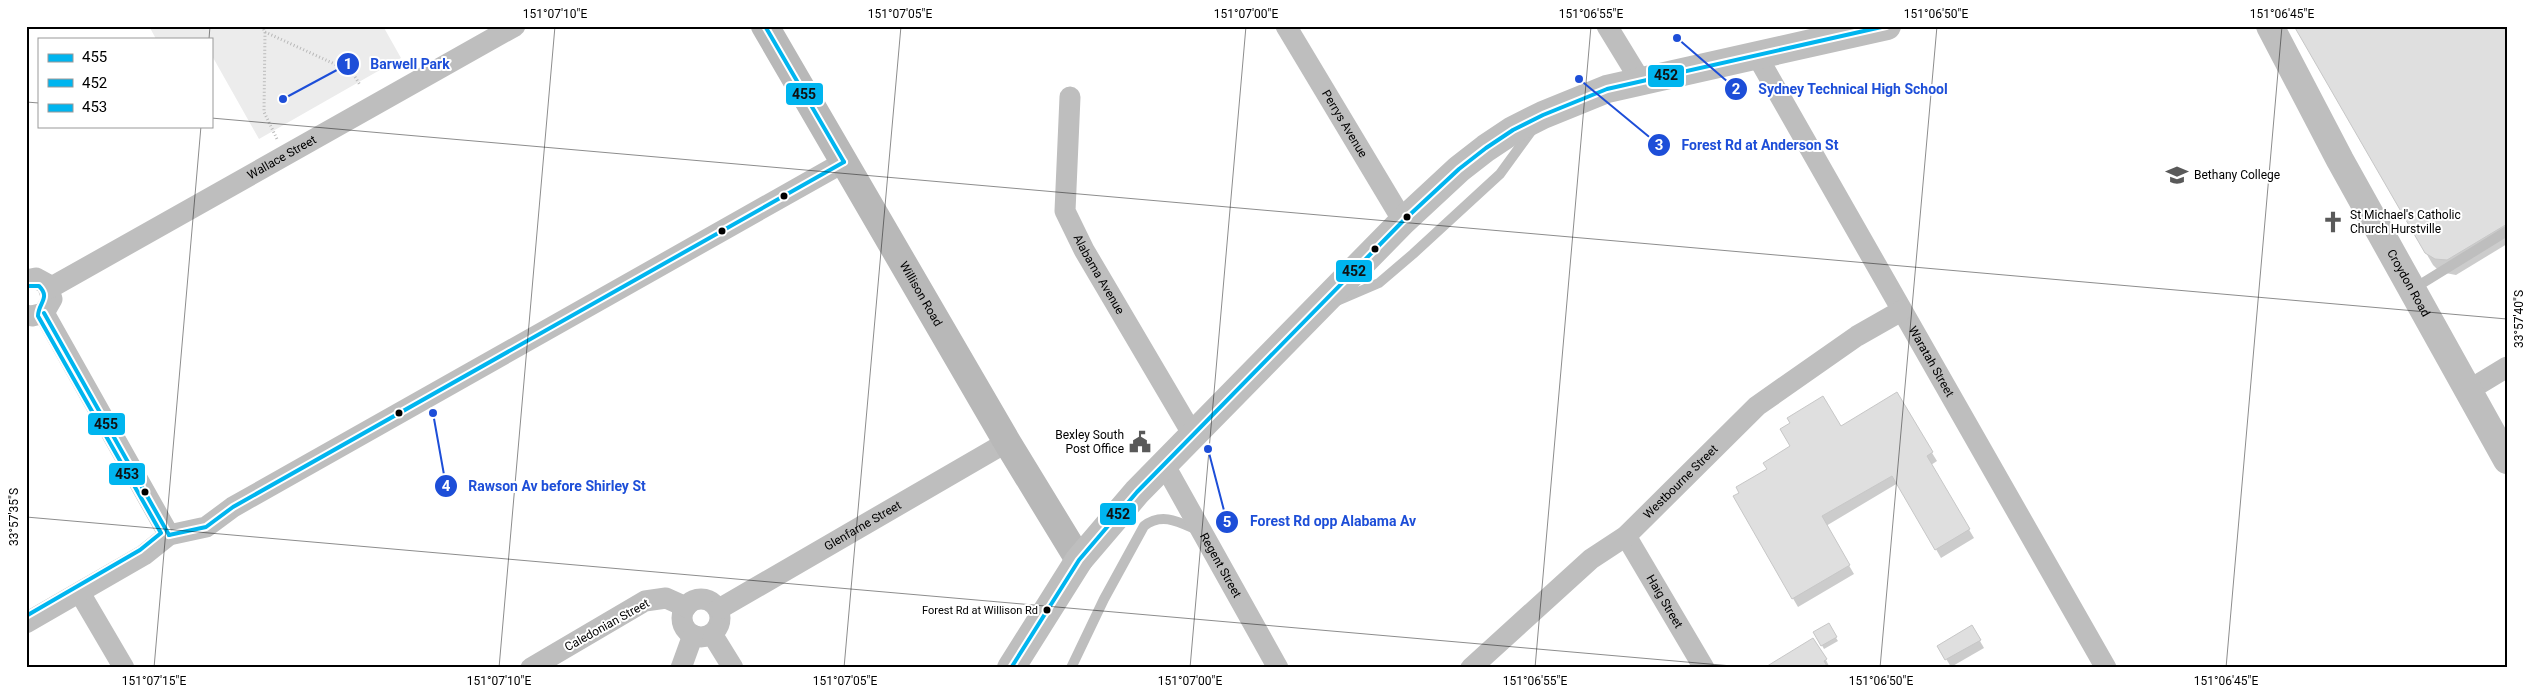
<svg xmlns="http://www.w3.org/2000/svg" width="2533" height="694" viewBox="0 0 2533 694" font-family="Roboto,sans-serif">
  <rect width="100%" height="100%" fill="#fff"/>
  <path fill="#ececec" d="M149,26H383L401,58L259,139L211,54V39H156Z"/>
  <g fill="#0003">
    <path d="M2295,26H2507V244L2456,275L2440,272L2433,265Z"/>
    <path d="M1896,394L1937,461L1931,465L1974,538L1941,558L1898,483L1826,526L1854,574L1798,607L1734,497Z"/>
    <path d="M1828,625L1838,641L1824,649L1815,633Z"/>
    <path d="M1972,627L1984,648L1951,667L1939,647Z"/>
    <path d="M1826,660L1830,668H1767Z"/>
  </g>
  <g fill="#dfdfdf" stroke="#c7c7c7">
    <path d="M2294,26H2507V224L2447,260L2435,259L2425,253Z"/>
    <path d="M1897,392L1933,452L1927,456L1970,529L1935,550L1892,476L1822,516L1850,565L1792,599L1733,496L1739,493L1736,487L1767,469L1763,463L1790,446L1780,429L1790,423L1787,418L1823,396L1841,426Z"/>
    <path d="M1829,623L1837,637L1821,646L1813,632Z"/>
    <path d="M1972,625L1981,640L1945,660L1937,646Z"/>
    <path d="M1813,638L1827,659L1824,661L1828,668H1764Z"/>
  </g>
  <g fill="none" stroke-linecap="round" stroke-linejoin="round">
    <g stroke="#b9b9b9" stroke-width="3" stroke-dasharray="1 2.5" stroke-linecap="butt">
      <path d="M262,26L265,32L264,112L277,139"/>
      <path d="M265,32L352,72L360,85"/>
    </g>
    <g stroke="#bebebe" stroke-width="10">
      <path d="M2413,289L2507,231"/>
      <path d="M1337,301L1379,283L1413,254L1500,174L1532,130"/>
      <path d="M1071,668L1104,599L1144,526C1162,512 1179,522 1197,530"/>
    </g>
    <g stroke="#bebebe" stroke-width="21">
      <path id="s1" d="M1286,26L1403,221"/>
      <path d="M1607,26L1640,80"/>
      <path id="s2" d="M1756,54L2106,668"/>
      <path id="s3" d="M1070,97L1065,211L1084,250L1193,435"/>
      <path d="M26,280L36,278L47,284L52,299L44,313L32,316L26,315"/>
      <path id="s4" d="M50,288L515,26"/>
      <path d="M44,313L169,535"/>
      <path d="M2469,390L2507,367"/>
      <path id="s5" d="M1164,464L1278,668"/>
      <path id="s6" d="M1626,536L1704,668"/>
      <path d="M80,593L124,668"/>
      <circle cx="701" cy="618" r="19"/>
      <path id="s7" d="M719,609L1007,442"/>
      <path d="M26,623L144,555L169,535L206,527L233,507L844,162"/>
      <path d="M712,634L733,668"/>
      <path d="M531,668L645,601L666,598L686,607"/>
      <path d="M681,668L693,635"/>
      <path id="s8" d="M1471,668L1591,559L1626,536L1757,406L1857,336L1901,311"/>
    </g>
    <path stroke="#b8b8b8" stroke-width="28" id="s9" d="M765,26L1007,442L1079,560"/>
    <g stroke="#bebebe" stroke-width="28">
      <path id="s10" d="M2270,26L2340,160L2507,460"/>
      <path d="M1011,668L1079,560L1137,492L1403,221L1459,169L1486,148L1513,130L1543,115L1607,89L1887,26"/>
    </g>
    <g stroke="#fff" stroke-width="8">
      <g id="bus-1">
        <path d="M765,26L844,162"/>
        <path d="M44,313L169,535"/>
        <path d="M169,535L206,527L233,507L844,162"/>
      </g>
    </g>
    <g stroke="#fff" stroke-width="8">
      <path id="bus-2" d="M1011,668L1079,560L1137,492L1403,221L1459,169L1486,148L1513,130L1543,115L1607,89L1886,26"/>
    </g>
    <g stroke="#fff" stroke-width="8">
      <path id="bus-3" d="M26,286H39C51,298 38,303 38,316L161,533L140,550L26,616"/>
    </g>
    <use href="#bus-1" stroke="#00b5ef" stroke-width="4"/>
    <use href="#bus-2" stroke="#00b5ef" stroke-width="4"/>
    <use href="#bus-3" stroke="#00b5ef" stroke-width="4"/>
  </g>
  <path fill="none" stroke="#000" stroke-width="1" stroke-opacity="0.45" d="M209,39L210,26M26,102L39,103M211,118L2507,319M26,517L1755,668M154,668L201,126M499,668L555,26M844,668L901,26M1190,668L1246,26M1535,668L1591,26M1880,668L1937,26M2226,668L2282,26"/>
  <defs>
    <g id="school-bare" transform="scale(1.725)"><path d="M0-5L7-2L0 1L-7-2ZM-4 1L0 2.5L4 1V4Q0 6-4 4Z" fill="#595959" stroke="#fff" stroke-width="2.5" paint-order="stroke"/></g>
    <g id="church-bare" transform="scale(1.725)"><path d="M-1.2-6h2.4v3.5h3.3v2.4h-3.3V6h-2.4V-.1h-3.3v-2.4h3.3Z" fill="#595959" stroke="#fff" stroke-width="2.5" paint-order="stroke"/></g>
    <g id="civic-bare" transform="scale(1.725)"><path d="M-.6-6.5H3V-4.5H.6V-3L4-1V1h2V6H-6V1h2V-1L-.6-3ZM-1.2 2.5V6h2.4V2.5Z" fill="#595959" stroke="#fff" stroke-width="2.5" paint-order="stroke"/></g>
  </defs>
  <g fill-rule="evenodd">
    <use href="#school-bare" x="2177" y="175"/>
    <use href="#church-bare" x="2333" y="222"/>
    <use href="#civic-bare" x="1140" y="442"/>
  </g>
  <g fill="#000" stroke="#fff" stroke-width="2">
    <circle cx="784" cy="196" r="4.5"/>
    <circle cx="1407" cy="217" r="4.5"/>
    <circle cx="722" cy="231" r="4.5"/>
    <circle cx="1375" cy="249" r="4.5"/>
    <circle cx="399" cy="413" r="4.5"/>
    <circle cx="145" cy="492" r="4.5"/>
    <circle cx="1047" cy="610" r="4.5"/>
  </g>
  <g text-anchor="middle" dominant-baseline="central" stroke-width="4" stroke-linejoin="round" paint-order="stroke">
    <g font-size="11" fill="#000" stroke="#fff" text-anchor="end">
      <text x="1038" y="610">Forest Rd at Willison Rd</text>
    </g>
    <g font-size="12" fill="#000" stroke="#fff">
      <text stroke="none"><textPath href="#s1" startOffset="114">Perrys Avenue</textPath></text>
      <text stroke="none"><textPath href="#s4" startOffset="266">Wallace Street</textPath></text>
      <text stroke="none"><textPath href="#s3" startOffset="186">Alabama Avenue</textPath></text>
      <text stroke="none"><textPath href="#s10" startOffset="292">Croydon Road</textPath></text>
      <text stroke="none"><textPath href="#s9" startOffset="310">Willison Road</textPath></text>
      <text stroke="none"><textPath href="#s2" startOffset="354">Waratah Street</textPath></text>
      <text stroke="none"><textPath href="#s8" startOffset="281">Westbourne Street</textPath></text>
      <text stroke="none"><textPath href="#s7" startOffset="166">Glenfarne Street</textPath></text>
      <text stroke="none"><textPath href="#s5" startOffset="116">Regent Street</textPath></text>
      <text stroke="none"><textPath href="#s6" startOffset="76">Haig Street</textPath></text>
      <text transform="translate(607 625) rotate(-29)">Caledonian Street</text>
    </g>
    <g font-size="12" fill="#000" stroke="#fff" text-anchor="start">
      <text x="2194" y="175">Bethany College</text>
      <text x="2350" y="215">St Michael's Catholic<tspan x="2350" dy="14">Church Hurstville</tspan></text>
      <text x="1124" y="435" text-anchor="end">Bexley South<tspan x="1124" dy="14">Post Office</tspan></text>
    </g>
  </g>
  <path fill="none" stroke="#1d4ed8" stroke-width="2" d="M283 99L348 64M1677 38L1736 89M1579 79L1659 145M433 413L446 486M1208 449L1227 522"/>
  <g fill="#1d4ed8" stroke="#fff" stroke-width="2">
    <circle cx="283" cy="99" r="5"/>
    <circle cx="1677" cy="38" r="5"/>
    <circle cx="1579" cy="79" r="5"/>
    <circle cx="433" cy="413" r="5"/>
    <circle cx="1208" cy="449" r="5"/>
    <circle cx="348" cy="64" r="12"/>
    <circle cx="1736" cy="89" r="12"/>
    <circle cx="1659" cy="145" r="12"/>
    <circle cx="446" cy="486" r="12"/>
    <circle cx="1227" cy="522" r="12"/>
  </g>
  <g font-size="15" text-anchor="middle" font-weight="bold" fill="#fff">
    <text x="348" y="69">1</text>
    <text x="1736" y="94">2</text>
    <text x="1659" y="150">3</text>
    <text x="446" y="491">4</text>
    <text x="1227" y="527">5</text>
  </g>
  <g font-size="14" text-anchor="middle" font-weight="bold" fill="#1d4ed8" stroke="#fff" stroke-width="4" stroke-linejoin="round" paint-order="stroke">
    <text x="410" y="69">Barwell Park</text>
    <text x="1853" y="94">Sydney Technical High School</text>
    <text x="1760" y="150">Forest Rd at Anderson St</text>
    <text x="557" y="491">Rawson Av before Shirley St</text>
    <text x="1333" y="526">Forest Rd opp Alabama Av</text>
  </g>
  <g stroke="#fff" stroke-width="2">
    <rect x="1647" y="64" width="38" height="24" rx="5" fill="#00b5ef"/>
    <rect x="785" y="82" width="39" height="24" rx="5" fill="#00b5ef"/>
    <rect x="1335" y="259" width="38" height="24" rx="5" fill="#00b5ef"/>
    <rect x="87" y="412" width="39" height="24" rx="5" fill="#00b5ef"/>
    <rect x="108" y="462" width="38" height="24" rx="5" fill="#00b5ef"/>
    <rect x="1099" y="502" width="38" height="24" rx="5" fill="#00b5ef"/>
  </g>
  <g font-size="14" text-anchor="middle" font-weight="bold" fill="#111">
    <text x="1666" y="80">452</text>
    <text x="804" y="99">455</text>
    <text x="1354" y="276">452</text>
    <text x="106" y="429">455</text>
    <text x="127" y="479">453</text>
    <text x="1118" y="519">452</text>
  </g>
  <rect width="2533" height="694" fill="none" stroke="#ffffff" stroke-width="55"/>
  <rect x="38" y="38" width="175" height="90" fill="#ffffff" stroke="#999999"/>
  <rect x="48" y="54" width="25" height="8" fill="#00b5ef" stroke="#999999"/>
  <text x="82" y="62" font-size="15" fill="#000000">455</text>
  <rect x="48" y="79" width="25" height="8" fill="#00b5ef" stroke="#999999"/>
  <text x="82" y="88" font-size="15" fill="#000000">452</text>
  <rect x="48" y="104" width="25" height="8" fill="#00b5ef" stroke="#999999"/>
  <text x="82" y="112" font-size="15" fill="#000000">453</text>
  <rect x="28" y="28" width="2478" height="638" fill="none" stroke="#000" stroke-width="2"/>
  <g font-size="12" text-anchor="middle" fill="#000">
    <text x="555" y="18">151°07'10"E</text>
    <text x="900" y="18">151°07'05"E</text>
    <text x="1246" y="18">151°07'00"E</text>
    <text x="1591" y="18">151°06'55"E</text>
    <text x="1936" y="18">151°06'50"E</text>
    <text x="2282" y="18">151°06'45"E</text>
    <text transform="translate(2519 319) rotate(-90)" y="4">33°57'40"S</text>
    <text transform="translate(14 517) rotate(-90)" y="4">33°57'35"S</text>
    <text x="154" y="685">151°07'15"E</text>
    <text x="499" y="685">151°07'10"E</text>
    <text x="845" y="685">151°07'05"E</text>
    <text x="1190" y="685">151°07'00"E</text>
    <text x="1535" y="685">151°06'55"E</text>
    <text x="1881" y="685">151°06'50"E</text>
    <text x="2226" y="685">151°06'45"E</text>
  </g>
</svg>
